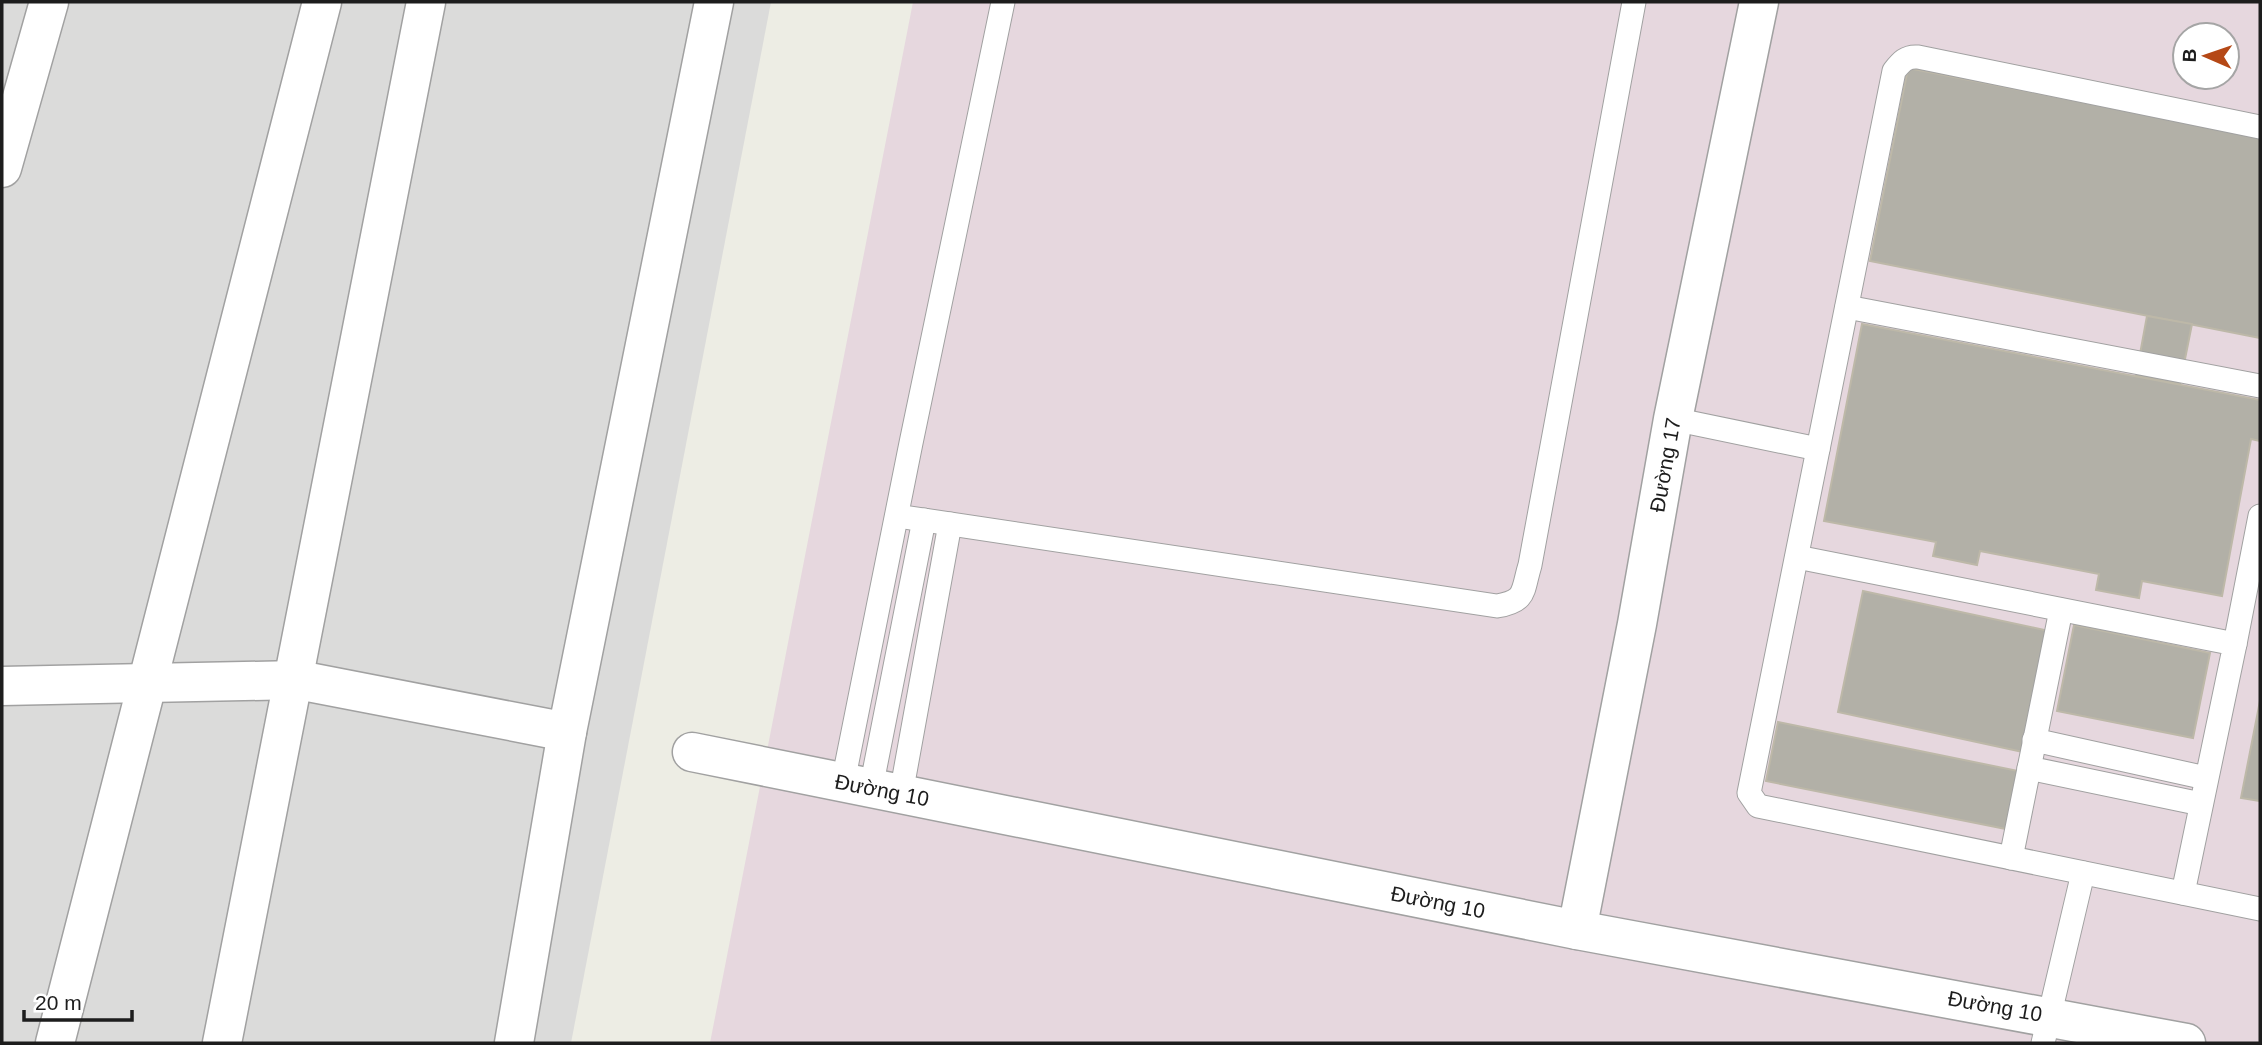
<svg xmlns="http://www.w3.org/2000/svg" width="2262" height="1045" viewBox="0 0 2262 1045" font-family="Arial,sans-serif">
  <rect width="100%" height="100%" fill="#edede4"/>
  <path fill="#dbdbda" d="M2,2H771L571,1043H2Z"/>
  <path fill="#e6d7de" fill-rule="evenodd" d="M913,2H2260V1043H710ZM2185,35H2227V77H2185Z"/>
  <g fill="#b2b0a7" stroke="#bdb8a8" stroke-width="2">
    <path d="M1908,68L2260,137V338L1870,261Z"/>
    <path d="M2147,316L2192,324L2180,384L2136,376Z"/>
    <path d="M1862,324L2260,400V441L2251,439L2222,596L2142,581L2139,598L2096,590L2099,574L1980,551L1977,565L1933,556L1936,542L1824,521Z"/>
    <path d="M1863,591L2049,631L2023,752L1838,712Z"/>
    <path d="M2074,625L2210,653L2193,738L2057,711Z"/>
    <path d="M2260,701V801L2241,798Z"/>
    <path d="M1778,722L2018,771L2006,829L1766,781Z"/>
  </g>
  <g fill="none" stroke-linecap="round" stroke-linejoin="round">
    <g stroke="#a1a1a1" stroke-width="25">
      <g id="service">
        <path d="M2260,127L1918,57C1906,56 1901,62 1894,71L1749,793L1758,806L2260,909"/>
        <path d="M1847,307L2260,386"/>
        <path d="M1673,419L1818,449"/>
        <path d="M897,516L1497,606C1527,601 1522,591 1530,565L1634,2"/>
        <path d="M1797,557L2235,644L2183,893"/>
        <path d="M2235,644L2260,516"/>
        <path d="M2034,740L2206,778"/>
        <path d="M2029,768L2201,804"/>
        <path d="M843,782L911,443L1003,2"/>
        <path d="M871,788L924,520"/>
        <path d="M901,794L950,524"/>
        <path d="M2011,858L2061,610"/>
        <path d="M2043,1043L2083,873"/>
      </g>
    </g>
    <g stroke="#a1a1a1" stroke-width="41">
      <g id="minor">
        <path d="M2,168L49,2"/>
        <path d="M2,686L298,680L567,732"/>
        <path d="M1577,930L1637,624L1673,419L1759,2"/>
        <path d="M55,1043L322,2"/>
        <path d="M222,1043L426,2"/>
        <path d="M514,1043L567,732L714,2"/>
      </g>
    </g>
    <g stroke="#a1a1a1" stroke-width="41">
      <path id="tertiary" d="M692,752L1577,930L2186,1043"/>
    </g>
    <use href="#service" stroke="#fff" stroke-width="23"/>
    <use href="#minor" stroke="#fff" stroke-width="38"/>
    <use href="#tertiary" stroke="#fff" stroke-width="38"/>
  </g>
  <g text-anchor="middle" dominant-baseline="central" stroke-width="5" stroke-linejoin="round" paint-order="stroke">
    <g font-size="21" fill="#1d1d1d" stroke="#fff">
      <text transform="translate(1665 465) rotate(-80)">Đường 17</text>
      <text transform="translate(882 790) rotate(11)">Đường 10</text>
      <text transform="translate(1438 902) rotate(11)">Đường 10</text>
      <text transform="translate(1995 1006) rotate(10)">Đường 10</text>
    </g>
  </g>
  <rect width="2262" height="1045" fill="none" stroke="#1d1d1d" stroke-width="7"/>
  <g transform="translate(2206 56) rotate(272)"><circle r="33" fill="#ffffff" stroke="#a5a5a5" stroke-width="2"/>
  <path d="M0-5L12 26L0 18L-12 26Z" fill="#b54816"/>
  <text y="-10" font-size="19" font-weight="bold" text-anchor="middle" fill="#1d1d1d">B</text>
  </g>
  <path d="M24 1010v10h108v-10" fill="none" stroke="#1d1d1d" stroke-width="3.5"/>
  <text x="35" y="1010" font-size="21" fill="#1d1d1d" stroke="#ffffff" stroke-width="5" paint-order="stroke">20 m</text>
</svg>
